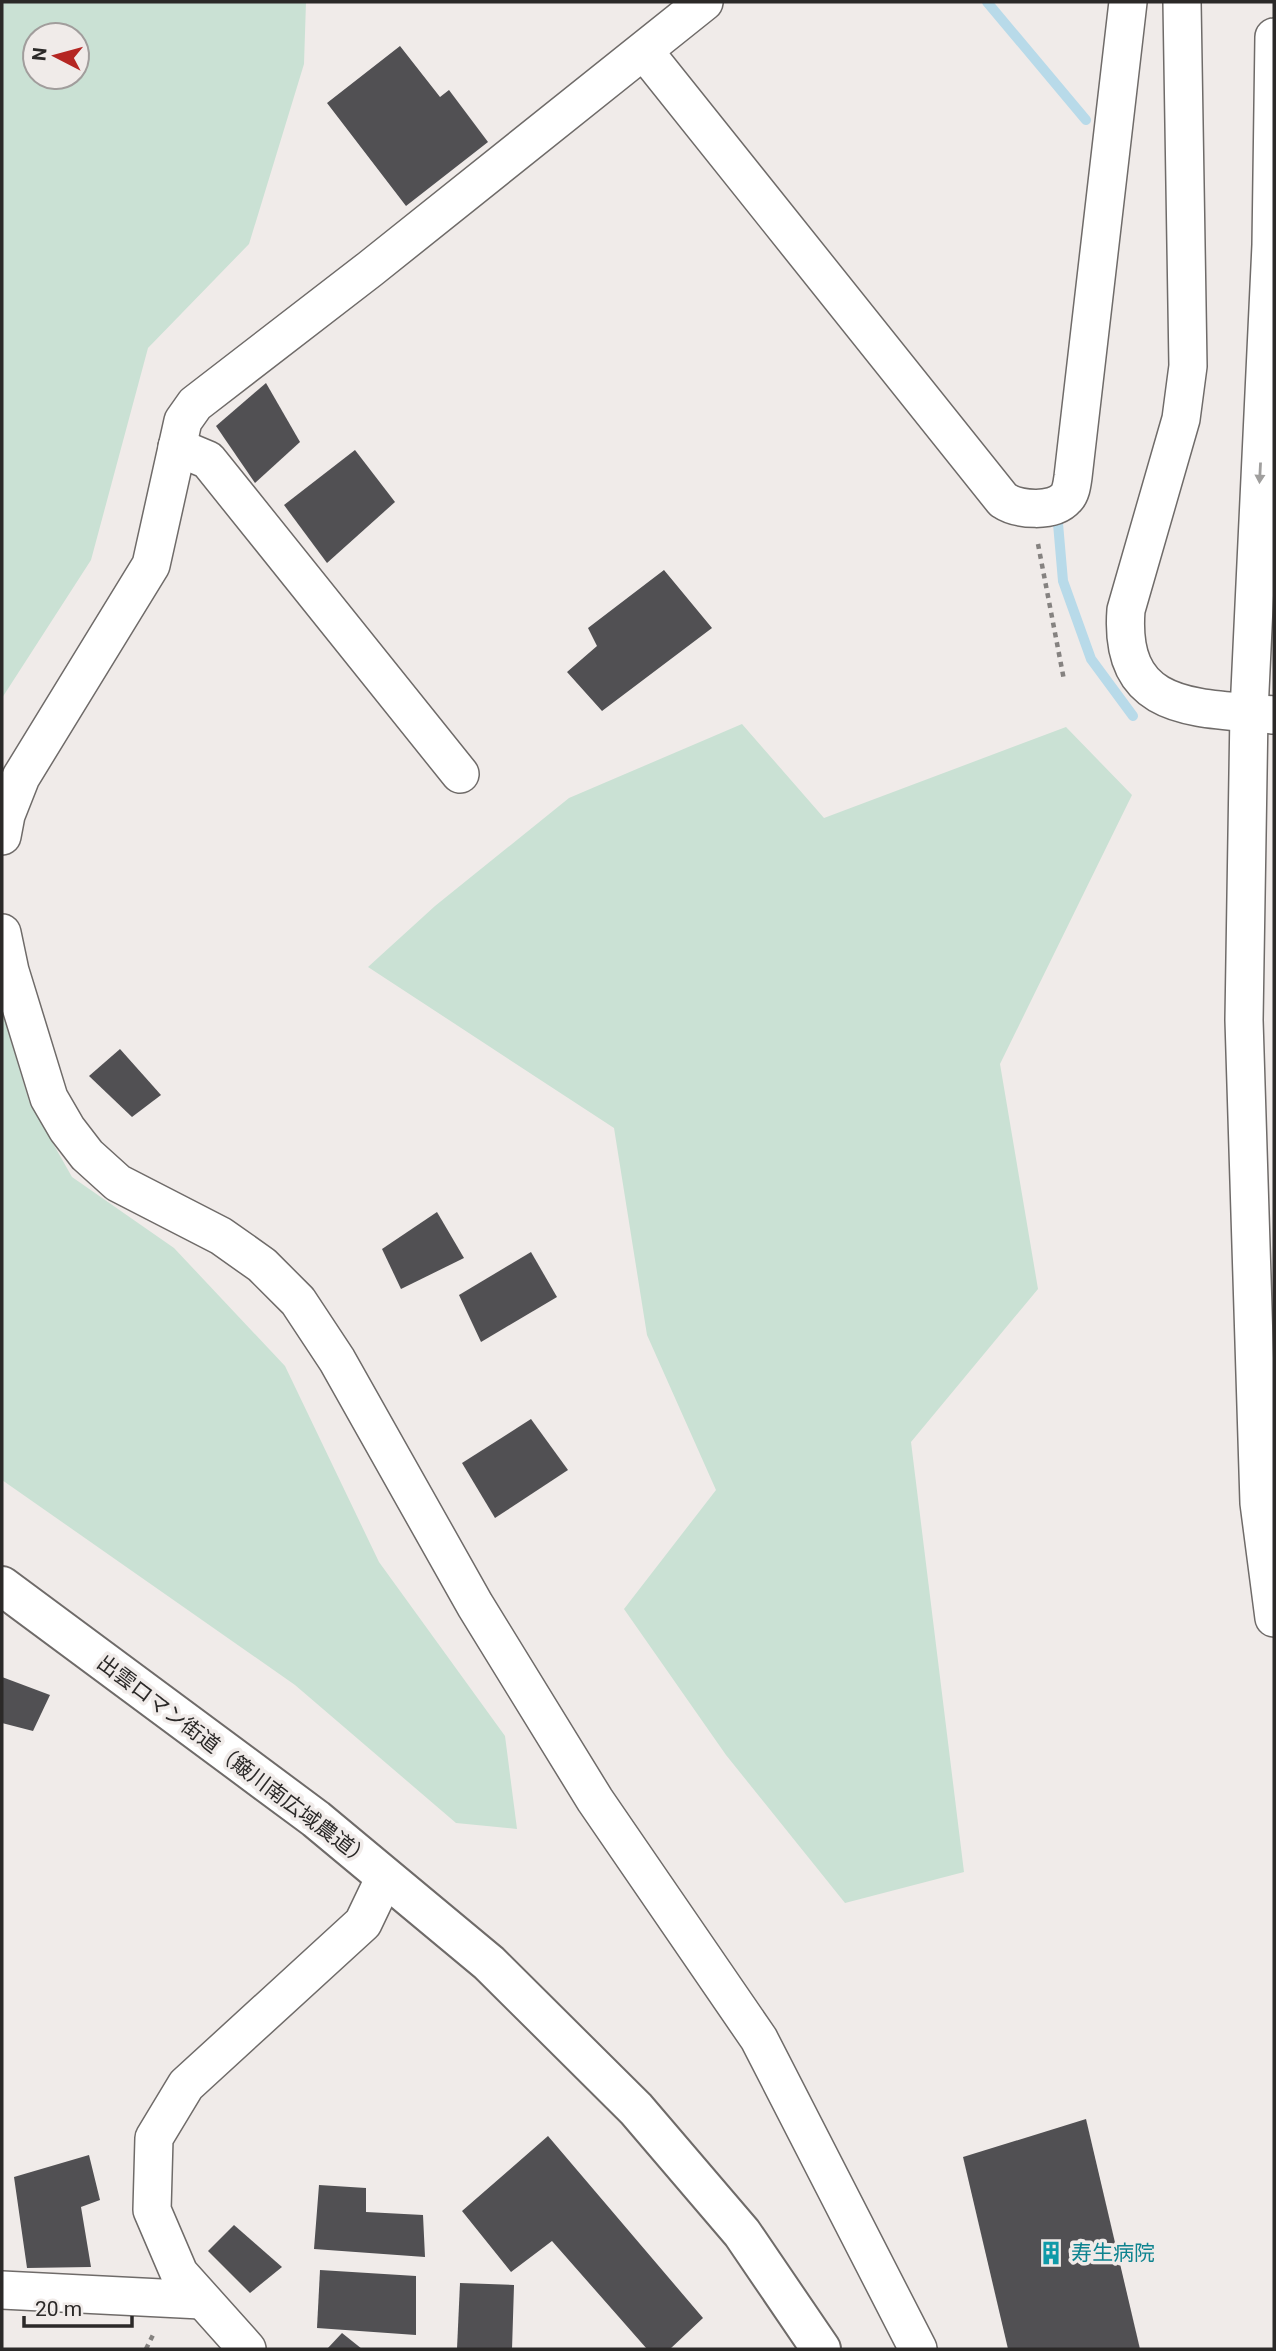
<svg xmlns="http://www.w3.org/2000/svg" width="1276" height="2351" viewBox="0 0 1276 2351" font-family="Roboto,'Noto Sans JP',sans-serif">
  <rect width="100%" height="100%" fill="#f0ebe9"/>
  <g fill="#cae1d4" fill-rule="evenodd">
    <path d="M2,2H306L304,64L249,244L148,348L91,560L2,698ZM35,35H77V77H35Z"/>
    <path d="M742,724L824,818L1066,727L1132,795L1000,1064L1038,1289L911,1442L964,1872L845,1903L726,1755L624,1609L716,1490L647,1335L614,1128L368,967L435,906L569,798Z"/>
    <path d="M2,1011L29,1101L72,1177L174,1248L285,1366L379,1562L505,1736L517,1829L456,1823L295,1685L2,1480Z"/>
  </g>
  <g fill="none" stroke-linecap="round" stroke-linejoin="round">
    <g stroke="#b8dae9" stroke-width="10">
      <path d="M987,2L1086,120"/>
      <path d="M1057,512L1063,581L1091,659L1133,716"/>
    </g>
  </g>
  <g fill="#515053">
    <path d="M400,46L440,97L449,90L488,142L406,206L327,103Z"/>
    <path d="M266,383L300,442L255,483L216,426Z"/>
    <path d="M355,450L395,502L327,563L284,505Z"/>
    <path d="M664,570L712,628L602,711L567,672L597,646L588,628Z"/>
    <path d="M120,1049L161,1095L132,1117L89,1076Z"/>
    <path d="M437,1212L464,1258L401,1289L382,1249Z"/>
    <path d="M531,1252L557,1297L481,1342L459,1295Z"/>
    <path d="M531,1419L568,1470L495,1518L462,1463Z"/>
    <path d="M2,1677L50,1695L33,1731L2,1723Z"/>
    <path d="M1086,2119L1140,2349H1008L963,2157Z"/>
    <path d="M548,2136L703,2318L670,2349H647L552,2241L511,2272L462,2211Z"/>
    <path d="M89,2155L100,2200L81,2207L91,2267L27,2268L14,2177Z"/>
    <path d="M319,2185L366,2188V2212L423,2215L425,2257L314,2249Z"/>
    <path d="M234,2225L282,2267L250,2293L208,2251Z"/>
    <path d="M320,2270L416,2276V2335L317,2328Z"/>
    <path d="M460,2283L514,2285L512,2349H457Z"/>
    <path d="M342,2333L362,2349H327Z"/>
  </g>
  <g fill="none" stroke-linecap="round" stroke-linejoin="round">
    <g stroke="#6f6b69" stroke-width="40">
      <g id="minor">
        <path d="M1182,2L1188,366L1181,419L1126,610C1118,714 1197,707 1273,715"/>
        <path d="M1274,37L1271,245L1249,712L1244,1020L1259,1503L1274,1618"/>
        <path d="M644,51L1003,500C1018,510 1053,513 1066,498C1071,493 1072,484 1073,477L1128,2"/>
        <path d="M177,447L208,460L460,774"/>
        <path d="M2,836L6,815L21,777L151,565L183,421L195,404L370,269L704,2"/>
        <path d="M2,933L10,971L49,1098L67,1129L87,1155L118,1183L221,1236L262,1265L298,1301L337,1360L475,1605L595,1800L759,2039L918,2349"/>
        <path d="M2,2290L201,2300"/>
        <path d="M247,2349L179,2273L152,2210L154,2138L186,2085L363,1923L385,1877"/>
      </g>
    </g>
    <g stroke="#6f6b69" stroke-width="42">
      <path id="tertiary" d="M2,1586L316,1819L489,1963L636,2109L742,2233L821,2349"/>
    </g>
    <g stroke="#858280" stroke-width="4.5" stroke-dasharray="5 5" stroke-linecap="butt">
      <path d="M1038,544L1064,680"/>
      <path d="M146,2349L154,2333"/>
    </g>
    <use href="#minor" stroke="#fff" stroke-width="37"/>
    <use href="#tertiary" stroke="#fff" stroke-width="38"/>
  </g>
  <defs><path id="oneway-solid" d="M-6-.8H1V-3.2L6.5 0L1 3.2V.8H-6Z" transform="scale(1.75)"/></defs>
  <use fill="#a09f9e" href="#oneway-solid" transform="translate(1260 473) rotate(93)"/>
  <defs>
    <g id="building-bare" transform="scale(1.89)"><path d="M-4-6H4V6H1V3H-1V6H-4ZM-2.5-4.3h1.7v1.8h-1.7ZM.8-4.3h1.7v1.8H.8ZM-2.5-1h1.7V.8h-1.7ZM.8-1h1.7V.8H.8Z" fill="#0f9aa8" stroke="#f0ebe9" stroke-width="2.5" paint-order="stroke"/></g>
  </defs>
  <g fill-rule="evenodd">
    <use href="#building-bare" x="1051" y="2253"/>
  </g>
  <g text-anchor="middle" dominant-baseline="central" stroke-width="7" stroke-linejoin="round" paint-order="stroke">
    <g font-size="21" fill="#2b2928" stroke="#f0ebe9">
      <text transform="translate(234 1761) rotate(37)">出雲ロマン街道（簸川南広域農道）</text>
    </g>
    <g font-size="21" fill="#0d838f" stroke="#f0ebe9" text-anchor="start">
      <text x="1071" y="2253">寿生病院</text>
    </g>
  </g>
  <rect width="1276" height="2351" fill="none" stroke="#2b2928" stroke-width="7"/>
  <g transform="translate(56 56) rotate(276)"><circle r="33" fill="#f0ebe9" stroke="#a19d9c" stroke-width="2"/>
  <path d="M0-5L12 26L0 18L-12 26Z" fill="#b52622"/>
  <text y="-10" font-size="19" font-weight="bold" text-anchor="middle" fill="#2b2928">N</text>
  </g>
  <path d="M24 2316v10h108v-10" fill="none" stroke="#2b2928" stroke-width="3.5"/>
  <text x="35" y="2316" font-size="21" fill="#2b2928" stroke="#f0ebe9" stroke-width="5" paint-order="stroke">20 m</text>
</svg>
